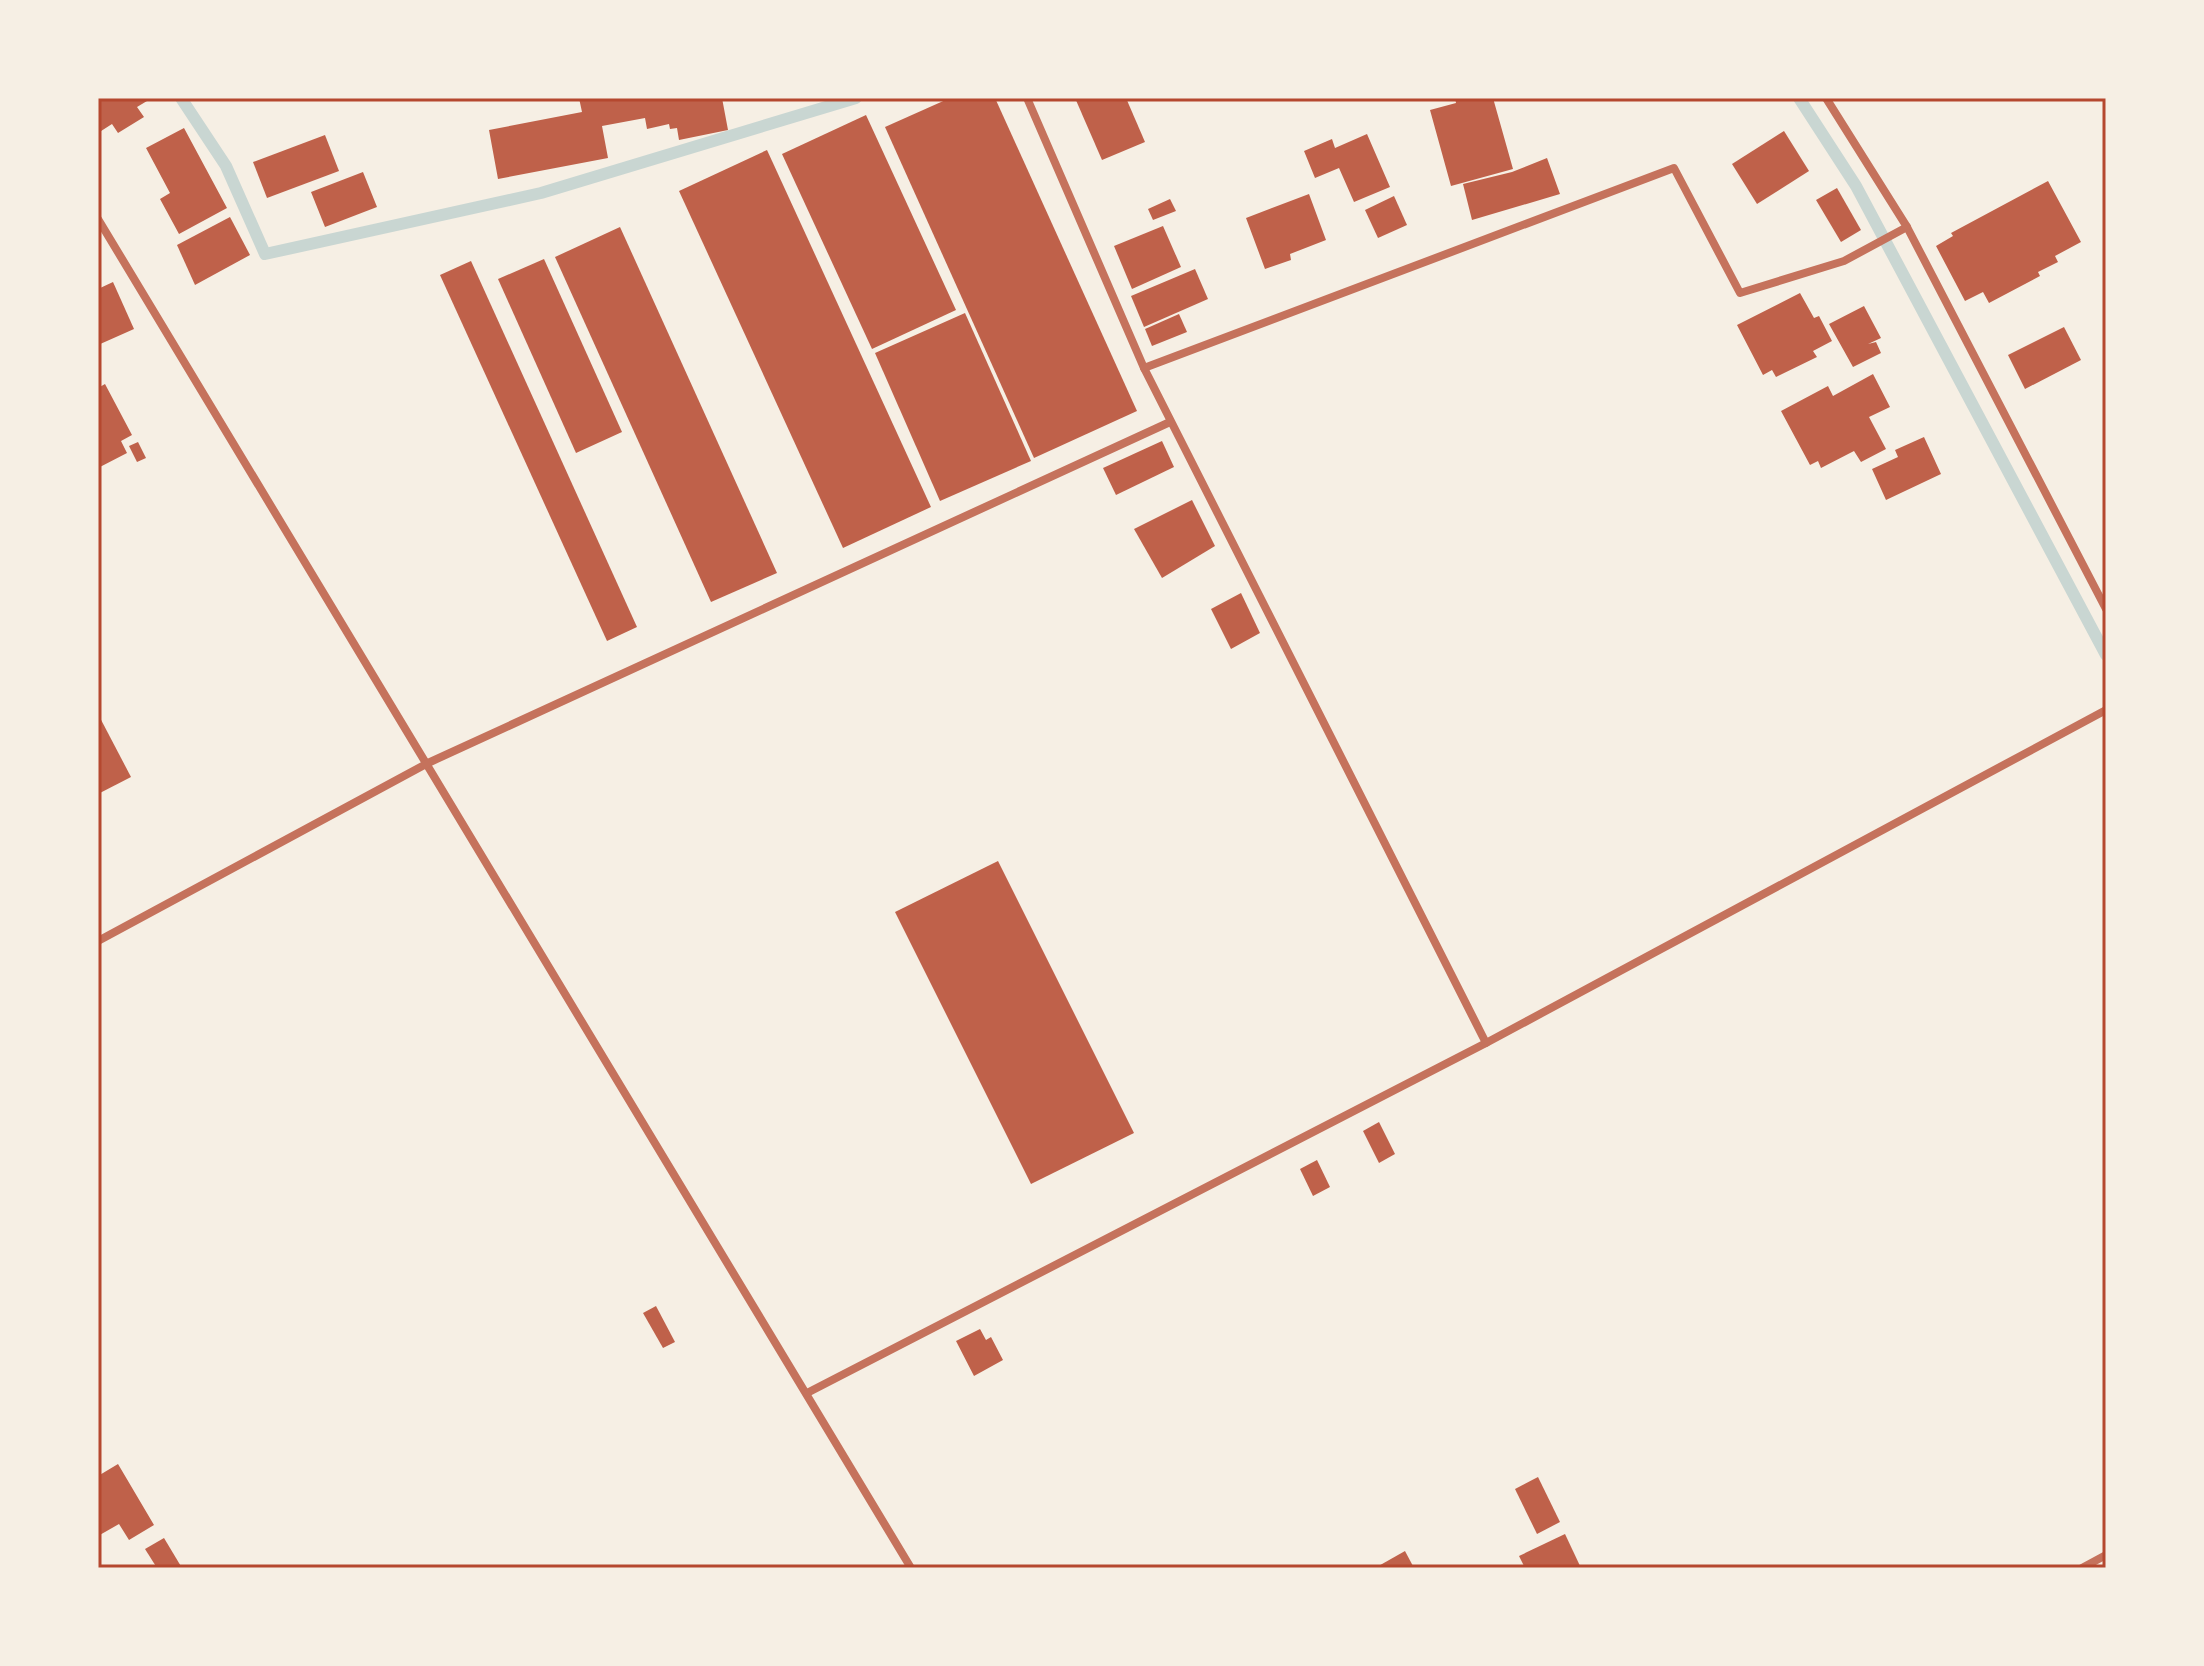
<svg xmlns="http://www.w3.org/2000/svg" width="2204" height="1666" viewBox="0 0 2204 1666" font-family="Arial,sans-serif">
  <rect width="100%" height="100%" fill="#f6efe4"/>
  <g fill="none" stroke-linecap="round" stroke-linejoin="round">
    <g stroke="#c9d6d2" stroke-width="12">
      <path d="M181,98L226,166L265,254L541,193L856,98"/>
      <path d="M1799,98L1856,186L2106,655"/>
    </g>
  </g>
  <g fill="#bf614a">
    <path d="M98,98H152L137,107L144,117L118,133L112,124L98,133Z"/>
    <path d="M579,98H722L728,130L679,140L677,128L670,129L669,124L647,129L645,118L602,126L608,158L498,179L489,130L582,112Z"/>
    <path d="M950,98H995L1137,411L1034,458L885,127Z"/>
    <path d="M1075,98H1126L1145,142L1102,160Z"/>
    <path d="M1455,98H1493L1513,169L1451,186L1430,110L1456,103Z"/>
    <path d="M866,115L956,310L872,349L782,154Z"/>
    <path d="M184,128L227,208L179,234L160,199L170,193L146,148Z"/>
    <path d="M1784,131L1809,171L1757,204L1732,164Z"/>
    <path d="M1367,134L1390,187L1354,202L1339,168L1315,178L1304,151L1332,139L1335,148Z"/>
    <path d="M325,135L339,171L267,198L253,162Z"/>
    <path d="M767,150L931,507L843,548L679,191Z"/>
    <path d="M1547,158L1560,194L1472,220L1463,184L1512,172Z"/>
    <path d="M363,172L377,207L325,227L311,192Z"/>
    <path d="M2048,181L2081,242L2055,256L2058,262L2038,272L2040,276L1989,303L1983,292L1965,301L1936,246L1953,236L1951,233Z"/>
    <path d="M1837,188L1861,230L1841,242L1816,200Z"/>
    <path d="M1309,194L1326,240L1290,254L1291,260L1265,269L1246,218Z"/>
    <path d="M1394,196L1407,225L1378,238L1365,210Z"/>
    <path d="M1170,199L1176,211L1153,220L1148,209Z"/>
    <path d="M230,217L250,255L195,285L177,245Z"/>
    <path d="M1163,226L1181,267L1132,289L1114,246Z"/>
    <path d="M620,227L777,573L711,602L555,257Z"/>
    <path d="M544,259L622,432L576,453L498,279Z"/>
    <path d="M471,261L637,627L607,641L440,275Z"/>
    <path d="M1195,269L1208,299L1144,327L1131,296Z"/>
    <path d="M113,282L134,329L98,345V289Z"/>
    <path d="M1800,293L1814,318L1819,316L1832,341L1813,351L1817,357L1776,377L1772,370L1763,375L1737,325Z"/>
    <path d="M1864,306L1881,338L1868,344L1876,342L1881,353L1853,367L1829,324Z"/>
    <path d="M965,313L1031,461L940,501L875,353Z"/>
    <path d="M1179,314L1187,332L1152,346L1145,329Z"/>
    <path d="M2064,327L2081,360L2025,389L2008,355Z"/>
    <path d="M1873,374L1890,407L1869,417L1886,449L1861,462L1854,451L1821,468L1818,461L1810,465L1781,411L1828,386L1833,396Z"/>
    <path d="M105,384L132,435L121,441L127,453L98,468V388Z"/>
    <path d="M1924,437L1941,474L1886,500L1872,469L1898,457L1895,450Z"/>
    <path d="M1162,441L1174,467L1116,495L1103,468Z"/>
    <path d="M138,442L146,458L137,462L129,446Z"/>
    <path d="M1192,500L1215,546L1162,578L1134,529Z"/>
    <path d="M1241,593L1260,633L1231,649L1211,609Z"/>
    <path d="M98,714L131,777L98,794Z"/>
    <path d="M998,861L1134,1133L1031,1184L895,912Z"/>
    <path d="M1379,1122L1395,1154L1379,1163L1363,1131Z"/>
    <path d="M1317,1160L1330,1187L1313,1196L1300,1169Z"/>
    <path d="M656,1306L675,1342L663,1348L643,1313Z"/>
    <path d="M980,1329L986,1340L991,1337L1003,1360L974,1376L956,1341Z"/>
    <path d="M118,1464L154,1525L129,1540L119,1524L98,1536V1476Z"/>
    <path d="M1538,1477L1560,1522L1537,1534L1515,1489Z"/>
    <path d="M1565,1534L1581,1568H1525L1519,1556Z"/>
    <path d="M164,1538L182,1568H157L145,1549Z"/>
    <path d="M1405,1551L1414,1568H1375Z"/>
  </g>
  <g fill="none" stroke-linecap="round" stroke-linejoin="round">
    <g stroke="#c5725c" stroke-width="8">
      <path d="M1027,98L1144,368L1486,1043"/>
      <path d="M1826,98L1907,227L2106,609"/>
      <path d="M98,219L911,1568"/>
      <path d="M1144,368L1674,168L1740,293L1844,261L1907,227"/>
      <path d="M98,941L428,763L1170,422"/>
      <path d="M807,1393L1486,1043L2106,710"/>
      <path d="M2082,1568L2106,1555"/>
    </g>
  </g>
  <rect width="2204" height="1666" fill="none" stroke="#f6efe4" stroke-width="200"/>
  <rect x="100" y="100" width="2004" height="1466" fill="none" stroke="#b5482f" stroke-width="3"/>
</svg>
